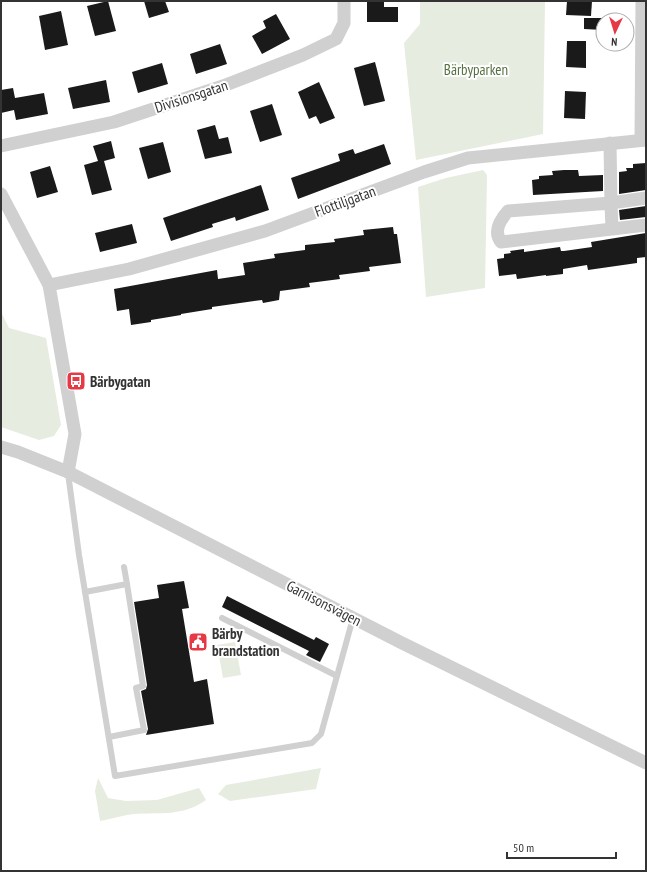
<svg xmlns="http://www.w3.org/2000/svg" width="647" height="872" viewBox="0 0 647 872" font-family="'PT Sans Narrow',sans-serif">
  <rect width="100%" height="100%" fill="#fff"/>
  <g fill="#e6ecdf">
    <path d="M420,1H545L543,134L416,160L404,43L420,24Z"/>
    <path d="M483,170L487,175L485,288L426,297L418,187L446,178Z"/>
    <path d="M1,312L9,328L46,338L61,425L54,436L39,440L1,427Z"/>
    <path d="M235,642L241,675L223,678L217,645Z"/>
    <path d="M321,768L316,789L230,801L218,794L226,785Z"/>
    <path d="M98,778L108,798L126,801L157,800L199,788L206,800C181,817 162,812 134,814C123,815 111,819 100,821L95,791Z"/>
  </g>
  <g fill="#1a1a1a">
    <path d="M108,1L116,31L95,36L87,6Z"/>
    <path d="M144,1H165L169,12L149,18Z"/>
    <path d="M367,1H384V7H398V22H367Z"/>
    <path d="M567,1H592L591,16L566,15Z"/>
    <path d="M61,11L68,45L45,50L39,16Z"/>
    <path d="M276,14L290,39L262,54L252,36L266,28L263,21Z"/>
    <path d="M584,18H603V30L584,29Z"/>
    <path d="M567,41H586V68L566,67Z"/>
    <path d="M220,44L227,64L196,74L190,54Z"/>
    <path d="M375,62L385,101L364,106L354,68Z"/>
    <path d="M162,63L168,84L138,93L132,72Z"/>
    <path d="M106,80L110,102L73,109L68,88Z"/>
    <path d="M319,82L335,118L320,124L316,116L309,119L298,92Z"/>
    <path d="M13,88L15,98L44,93L48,114L16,120L14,110L1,113V90Z"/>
    <path d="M565,91L586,92L585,119L564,118Z"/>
    <path d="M272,104L282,135L260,142L250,111Z"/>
    <path d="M215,125L219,139L228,137L232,153L205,159L197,130Z"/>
    <path d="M111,141L115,158L104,161L112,190L92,195L84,165L98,161L93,146Z"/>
    <path d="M163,142L171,172L148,179L139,148Z"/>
    <path d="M384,144L391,164L298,199L291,178L340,161L338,154L353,149L355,154Z"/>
    <path d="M646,163V190L619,194V172L627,171L626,168H633V164Z"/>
    <path d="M50,166L58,192L37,198L30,172Z"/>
    <path d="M564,170H578L579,176L603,175V191L533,195L532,180L539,179V176L553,175L552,171Z"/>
    <path d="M261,185L269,210L236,221L235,217L212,224L213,227L171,241L163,218Z"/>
    <path d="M646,206V217L620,220L619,210Z"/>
    <path d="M132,224L137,243L100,252L95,233Z"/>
    <path d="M393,227L394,234H397L401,263L369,267L370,271L339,275L340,279L309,283L310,287L280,291L279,300L263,303L262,300L212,307V309L181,314V315L151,320V322L131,325L129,309L117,311L114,289L217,270L218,279L245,275L243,263L275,258L274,254L305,250V245L335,242L334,239L364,235L363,230Z"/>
    <path d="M646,233V257L637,258V263L588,270L587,265L563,269V274L546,276V275L517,279L516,274L499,276L497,259L504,258V254L511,253L510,251L524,249V252L560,247L561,251H564L592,247L591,242Z"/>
    <path d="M184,581L189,608L182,609L194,682L207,679L214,724L146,735L148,729L141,691L146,689L147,685L134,602L159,598L157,585Z"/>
    <path d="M227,596L314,640L316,637L329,644L320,662L306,655L309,651L222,607Z"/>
  </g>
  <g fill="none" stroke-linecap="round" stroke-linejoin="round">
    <g stroke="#d0d0d0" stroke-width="6">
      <path d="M68,473L79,555L115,776L312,743L321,734L353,618"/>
      <path d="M85,592L127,584L124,567"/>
      <path d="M222,618L337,676"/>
      <path d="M109,737L144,730L136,688L143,686L127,584"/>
    </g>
    <g stroke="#d0d0d0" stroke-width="13">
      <path d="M641,140L642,1"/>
      <path d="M610,143L611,203L646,198"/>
      <path d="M1,146L114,122L223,86L303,55L336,39L344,23V1"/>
      <path d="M1,194L49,285L75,434L68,472"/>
      <path d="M612,229L611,203L508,211C500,220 493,231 501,242L646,225"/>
      <path d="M49,285L129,269L265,231L424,172L468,158L646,140"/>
      <path d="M1,447L18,452L68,472L402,643L646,763"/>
    </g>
  </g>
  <defs>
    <g id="bus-square" transform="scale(1)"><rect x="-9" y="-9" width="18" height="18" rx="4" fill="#e63946" stroke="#fff"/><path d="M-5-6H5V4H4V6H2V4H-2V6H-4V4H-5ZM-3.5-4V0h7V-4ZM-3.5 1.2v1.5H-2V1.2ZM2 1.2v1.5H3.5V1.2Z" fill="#fff"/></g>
    <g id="civic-square" transform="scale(1)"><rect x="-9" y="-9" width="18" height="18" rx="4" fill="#e63946" stroke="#fff"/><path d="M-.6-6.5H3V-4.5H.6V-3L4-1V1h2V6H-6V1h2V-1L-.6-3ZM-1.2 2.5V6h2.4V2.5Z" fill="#fff"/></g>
  </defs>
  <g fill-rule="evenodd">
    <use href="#bus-square" x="76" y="381"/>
    <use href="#civic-square" x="198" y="642"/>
  </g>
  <g text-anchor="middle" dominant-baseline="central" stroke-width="4" stroke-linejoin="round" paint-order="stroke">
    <g font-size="15" fill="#56703f" stroke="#fff">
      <text x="476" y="69">Bärbyparken</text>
    </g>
    <g font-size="15" fill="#333" stroke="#fff">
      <text transform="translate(191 96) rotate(-18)">Divisionsgatan</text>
      <text transform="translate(345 201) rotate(-20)">Flottiljgatan</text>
      <text transform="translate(324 603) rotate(27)">Garnisonsvägen</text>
    </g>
    <g font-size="15" font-weight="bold" fill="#333" stroke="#fff" text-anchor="start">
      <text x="90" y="381">Bärbygatan</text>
      <text x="212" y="633">Bärby<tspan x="212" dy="17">brandstation</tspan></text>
    </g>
  </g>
  <rect width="647" height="872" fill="none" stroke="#333333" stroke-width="4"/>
  <g transform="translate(615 32) rotate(184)"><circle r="19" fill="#ffffff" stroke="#adadad"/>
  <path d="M0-3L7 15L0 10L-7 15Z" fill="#e63946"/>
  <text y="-6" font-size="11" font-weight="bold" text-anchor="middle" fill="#333333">N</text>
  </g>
  <path d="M507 852v6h109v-6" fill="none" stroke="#333333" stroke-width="2"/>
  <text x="513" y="852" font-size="12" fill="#333333" stroke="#ffffff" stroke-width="3" paint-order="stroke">50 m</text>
</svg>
